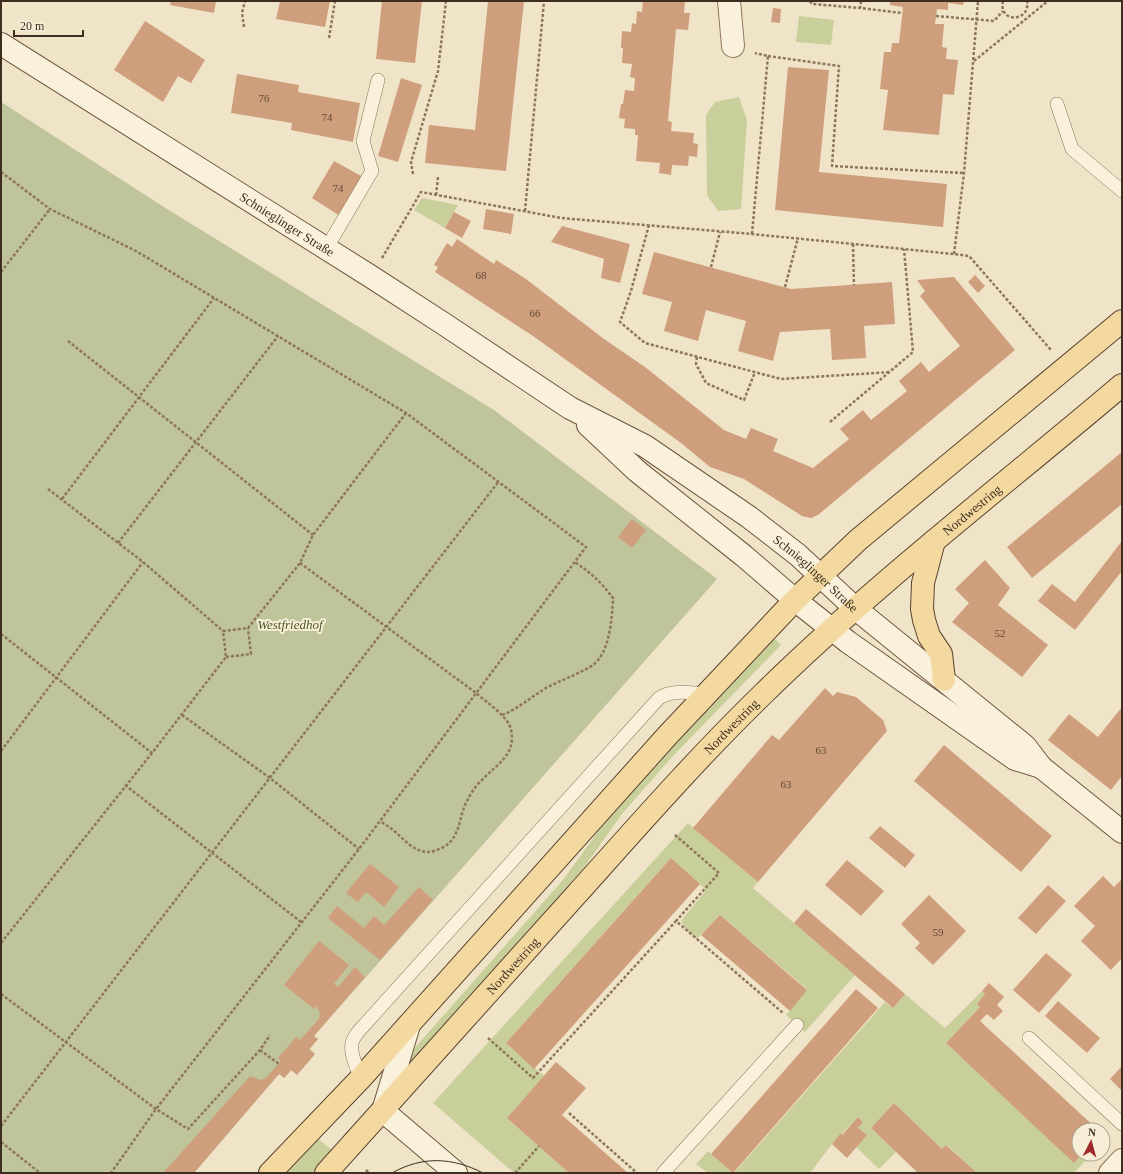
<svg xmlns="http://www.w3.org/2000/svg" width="1123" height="1174" viewBox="0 0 1123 1174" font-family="Georgia,serif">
  <rect width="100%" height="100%" fill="#f0e4c8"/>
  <g fill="#c9cf9b">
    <path d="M799,16L834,20L831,45L796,42Z"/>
    <path d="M739,97L747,120L741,209L718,211L707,195L706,115L715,102Z"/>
    <path d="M422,198L458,205L445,228L414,210Z"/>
    <path d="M773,637L781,645L672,757L622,814L583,869L404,1072L405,1059L563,880L605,822L649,770Z"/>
    <path d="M688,823L758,882L753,888L855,975L805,1032L786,1015L807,989L720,915L697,939L688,932L681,921L706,890L671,858L506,1043L544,1076L507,1118L569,1173H514L433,1103Z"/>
    <path d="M982,991L985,994L977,1004L980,1007L946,1043L1074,1162L1082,1154H1092L1074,1173H977L947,1145L942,1149L894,1103L871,1128L896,1152L879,1169L856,1147L867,1135L858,1128L863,1122L858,1117L832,1144L810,1173H734L885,1002L893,1008L905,994L945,1028Z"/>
    <path d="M317,1138L333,1151L313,1173H283Z"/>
    <path d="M708,1151L733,1173H708L696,1164Z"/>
  </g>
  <path fill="#bfc49a" d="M1,102L167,209L494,410L717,579L314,1036L318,1039L310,1049L315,1054L297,1075L292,1070L284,1078L279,1074L194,1173H1Z"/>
  <g fill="#cf9f7d">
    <path d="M171,1H216L214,13L170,5Z"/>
    <path d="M280,1H330L325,27L276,19Z"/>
    <path d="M382,1H422L415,63L376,59Z"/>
    <path d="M488,1H524L506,171L425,163L429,125L475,130Z"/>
    <path d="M643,1H685L684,13H690L688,30L676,29L668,121L672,122L671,131L694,133L693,143L698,144L697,157L689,156L688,166L672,165L671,175L659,173L660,163L636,161L638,135H635V129L624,128L625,119L619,118L621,104H623L625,90L634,91L635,78L630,77L632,64L622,63L623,48H621L622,31L631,32L632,23L636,24L637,11L642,12Z"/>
    <path d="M890,1H964L963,5L948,3V10L937,9L935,24H944L942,47L947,48L946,59L958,60L954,95L943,94L939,135L883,130L888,90L880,89L884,52H891L892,43H899L903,7L890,5Z"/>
    <path d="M773,8L781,9L780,23L771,22Z"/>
    <path d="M145,21L205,60L191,83L178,76L163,102L114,70Z"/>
    <path d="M788,67L829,70L819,172L947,184L943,227L775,210Z"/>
    <path d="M237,74L299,85L298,92L360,103L353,142L291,130L292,123L231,113Z"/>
    <path d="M401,78L422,85L398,162L378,156Z"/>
    <path d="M334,161L363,177L340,216L312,198Z"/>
    <path d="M486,209L514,214L511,234L483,229Z"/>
    <path d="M454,212L471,221L462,238L445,228Z"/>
    <path d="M562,226L630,244L620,283L601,278L604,259L551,242Z"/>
    <path d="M457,239L494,264L496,260L526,279L604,339L645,367L724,430L746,439L751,428L778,439L773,451L813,468L849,439L840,429L863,410L871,420L907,391L899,381L921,362L929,372L960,346L920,296L925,291L917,280L954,277L1015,350L818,515L811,518L802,516L744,479L710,467L681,443L533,336L435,272L438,267L434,265L447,243L452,247Z"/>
    <path d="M654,252L791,289L892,282L895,324L864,326L866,358L832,360L830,329L780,332L773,361L738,351L746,321L706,310L698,341L664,331L672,302L642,294Z"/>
    <path d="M975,275L985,286L978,293L968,282Z"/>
    <path d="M1122,452V504L1032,578L1007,547Z"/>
    <path d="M632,519L646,530L632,548L618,537Z"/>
    <path d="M1122,541V571L1075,630L1038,601L1052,584L1075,602Z"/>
    <path d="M985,560L1010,588L998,605L1048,645L1022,677L952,622L969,603L955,589Z"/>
    <path d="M825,688L833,696L837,692L856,697L883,720L887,731L758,882L693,828L772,735L779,740Z"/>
    <path d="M1122,707V776L1111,790L1048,740L1069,714L1098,737Z"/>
    <path d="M944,745L1052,836L1021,872L914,781Z"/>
    <path d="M880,826L915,855L905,868L869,838Z"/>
    <path d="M671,858L700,884L534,1069L506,1043Z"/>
    <path d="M847,860L884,891L861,916L825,885Z"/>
    <path d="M370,864L399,887L384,907L366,892L358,902L346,893Z"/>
    <path d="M1103,876L1114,887L1122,879V958L1111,970L1081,941L1095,926L1074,906Z"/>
    <path d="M1048,885L1066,901L1036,934L1018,918Z"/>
    <path d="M419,887L433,900L380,960L328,918L337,906L364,928L374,916L384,925Z"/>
    <path d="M929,895L966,931L933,965L915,948L920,943L901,924Z"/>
    <path d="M806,909L905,994L893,1008L794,923Z"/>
    <path d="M720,915L807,990L790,1011L701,935Z"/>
    <path d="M319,941L349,965L334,984L338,987L355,967L365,977L314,1036L318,1039L309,1049L315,1054L297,1075L291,1070L284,1078L279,1074L194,1173H163L250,1076L261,1080L266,1078L281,1061L278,1058L296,1037L300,1040L319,1019L320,1012L316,1006L314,1009L284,985Z"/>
    <path d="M1046,953L1072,975L1039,1013L1013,990Z"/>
    <path d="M989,983L1004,997L997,1005L1003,1011L994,1020L987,1014L980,1021L1098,1130H1079V1154H1082L1074,1163L946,1043L980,1007L977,1004L985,994L982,991Z"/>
    <path d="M856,989L878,1008L733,1173L711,1154Z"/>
    <path d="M1058,1001L1100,1038L1087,1053L1045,1016Z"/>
    <path d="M556,1062L586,1088L562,1115L628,1173H569L507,1118Z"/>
    <path d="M1122,1066V1091L1110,1079Z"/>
    <path d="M894,1103L942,1149L946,1145L977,1173H918L871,1128Z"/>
    <path d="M858,1117L863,1122L858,1128L867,1135L847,1158L832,1144L841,1133L842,1135Z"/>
  </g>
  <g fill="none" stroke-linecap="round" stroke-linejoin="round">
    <g stroke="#8d765c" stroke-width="14">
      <g id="lane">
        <path d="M1057,104L1072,149L1122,191"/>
        <path d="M326,249L372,171L363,141L378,80"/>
        <path d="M1029,1038L1122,1124"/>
        <path d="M361,1078C357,1068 348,1051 353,1040C354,1037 357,1034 358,1032L659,698C673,689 689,693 705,694"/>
        <path d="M663,1173L797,1025"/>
      </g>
    </g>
    <g stroke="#8d765c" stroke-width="24">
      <g id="street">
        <path d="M729,1L733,46"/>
        <path d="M1110,1173L1122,1160"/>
      </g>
    </g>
    <g stroke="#6f573f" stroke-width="24">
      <g id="secondary">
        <path id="s1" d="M1,44L370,276L444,324L570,408L645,446L749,517L798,555L856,609L1025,746L1041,767L1122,832"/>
        <path d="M588,425L637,471L744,556L795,600L848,642L1015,759L1041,767"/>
        <path d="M409,1025L383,1111L456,1173"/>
      </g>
    </g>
    <g stroke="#5b4430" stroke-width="24">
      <g id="primary">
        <path d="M934,541L923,583L922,609L924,620L929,636L941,654L944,680"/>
        <path d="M270,1173L361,1078L667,736L795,600L858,540L1122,321"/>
        <path id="s2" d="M326,1173C409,1081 492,988 575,896C636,828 697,758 763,694C876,583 1002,487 1122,385"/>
      </g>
    </g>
    <g stroke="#8d765c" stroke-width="2.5" stroke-dasharray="3 2" stroke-linecap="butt">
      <path d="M810,1L812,4L860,8"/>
      <path d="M861,1L860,8L902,13"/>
      <path d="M1003,1C998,24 1031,22 1027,1"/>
      <path d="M936,16L994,21L1003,11"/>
      <path d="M244,27L242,13L245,1"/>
      <path d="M329,38L335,1"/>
      <path d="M768,56L839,66L832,166L964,173"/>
      <path d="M974,61L1048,1"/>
      <path d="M1,172L50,209L136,251L406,413L586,547L359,849L156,1109L111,1173"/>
      <path d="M413,174L411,162L438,71L446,1"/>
      <path d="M436,195L438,177"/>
      <path d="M525,211L544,1"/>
      <path d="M649,225L631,291L620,322L645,343L781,379L891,372"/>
      <path d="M752,234L768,56L755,53"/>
      <path d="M853,244L854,285"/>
      <path d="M954,254L964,173L978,1"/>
      <path d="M382,258L421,192L561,218L752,234L954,254L969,256L1051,350"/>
      <path d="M711,267L720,232"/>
      <path d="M1,272L50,209"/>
      <path d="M785,287L798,238"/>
      <path d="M68,341L313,535"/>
      <path d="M697,357L696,364L706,383L744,400L755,372"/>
      <path d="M830,422L913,352L904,249"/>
      <path d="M48,489L143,562L223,631"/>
      <path d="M62,499L214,298"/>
      <path d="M118,543L278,336"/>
      <path d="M300,563L476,693C485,701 510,718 511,730C516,755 498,763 483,779C476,785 471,793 467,801C460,813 461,829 451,841C446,847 435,852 427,852C412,851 403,838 392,829C388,826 384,824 380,821"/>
      <path d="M1,634L152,753"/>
      <path d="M226,657L251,654L248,628"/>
      <path d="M182,715L270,778L359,849"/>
      <path d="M502,715C518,709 531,697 546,688C557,682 569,678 580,672C584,670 589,668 593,665C610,652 612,618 613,598C600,581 592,574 575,562"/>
      <path d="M1,751L143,562"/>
      <path d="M125,785L301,922"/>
      <path d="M675,835L719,873L676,921"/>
      <path d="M1,943L152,753L226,657L223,631L248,628L300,563L313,535L406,413"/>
      <path d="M1,994L156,1109L188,1129L260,1050L270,1035"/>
      <path d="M488,1038L533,1078L676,921L783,1013"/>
      <path d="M260,1050L279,1064"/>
      <path d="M569,1113L637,1173"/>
      <path d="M1,1126L499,481"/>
      <path d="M1,1142L40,1173"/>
      <path d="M366,1170L369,1173"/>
      <path d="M515,1173L539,1146"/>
    </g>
    <use href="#lane" stroke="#faf1dc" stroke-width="13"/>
    <use href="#street" stroke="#faf1dc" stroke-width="22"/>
    <use href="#secondary" stroke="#faf1dc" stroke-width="22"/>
    <use href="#primary" stroke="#f3d9a0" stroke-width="22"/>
    <path stroke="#3d2e20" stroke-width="1" d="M392,1173C422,1156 452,1157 483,1173"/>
  </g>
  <g text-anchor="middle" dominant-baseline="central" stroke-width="4" stroke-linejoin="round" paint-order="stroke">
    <g font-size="11" fill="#624a37">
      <text x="264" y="98">76</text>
      <text x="327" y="117">74</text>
      <text x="338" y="188">74</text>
      <text x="481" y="275">68</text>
      <text x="535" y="313">66</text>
      <text x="1000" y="633">52</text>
      <text x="821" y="750">63</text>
      <text x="786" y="784">63</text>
      <text x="938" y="932">59</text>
    </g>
    <g font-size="13" fill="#3d2e20" stroke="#f7eed8">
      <text stroke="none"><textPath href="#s1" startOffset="338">Schnieglinger Straße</textPath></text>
      <text stroke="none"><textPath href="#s2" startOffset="927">Nordwestring</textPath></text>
      <text stroke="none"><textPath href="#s1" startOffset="973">Schnieglinger Straße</textPath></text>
      <text stroke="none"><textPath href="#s2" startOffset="603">Nordwestring</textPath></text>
      <text stroke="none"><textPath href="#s2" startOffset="279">Nordwestring</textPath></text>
    </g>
    <g font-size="13" font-style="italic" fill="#4d5a26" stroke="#f7eed8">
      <text x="290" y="624">Westfriedhof</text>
    </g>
  </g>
  <rect width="1123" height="1174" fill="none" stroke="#3d2e20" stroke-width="4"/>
  <g transform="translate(1091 1142) rotate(6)"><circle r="19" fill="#f7eed8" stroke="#ada18e"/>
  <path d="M0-3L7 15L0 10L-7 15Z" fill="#9e2a2b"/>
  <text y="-6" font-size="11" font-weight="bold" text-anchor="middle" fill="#3d2e20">N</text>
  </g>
  <path d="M14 30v6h69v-6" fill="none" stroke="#3d2e20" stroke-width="2"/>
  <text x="20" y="30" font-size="12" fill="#3d2e20" stroke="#f7eed8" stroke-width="3" paint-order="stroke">20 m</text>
</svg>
